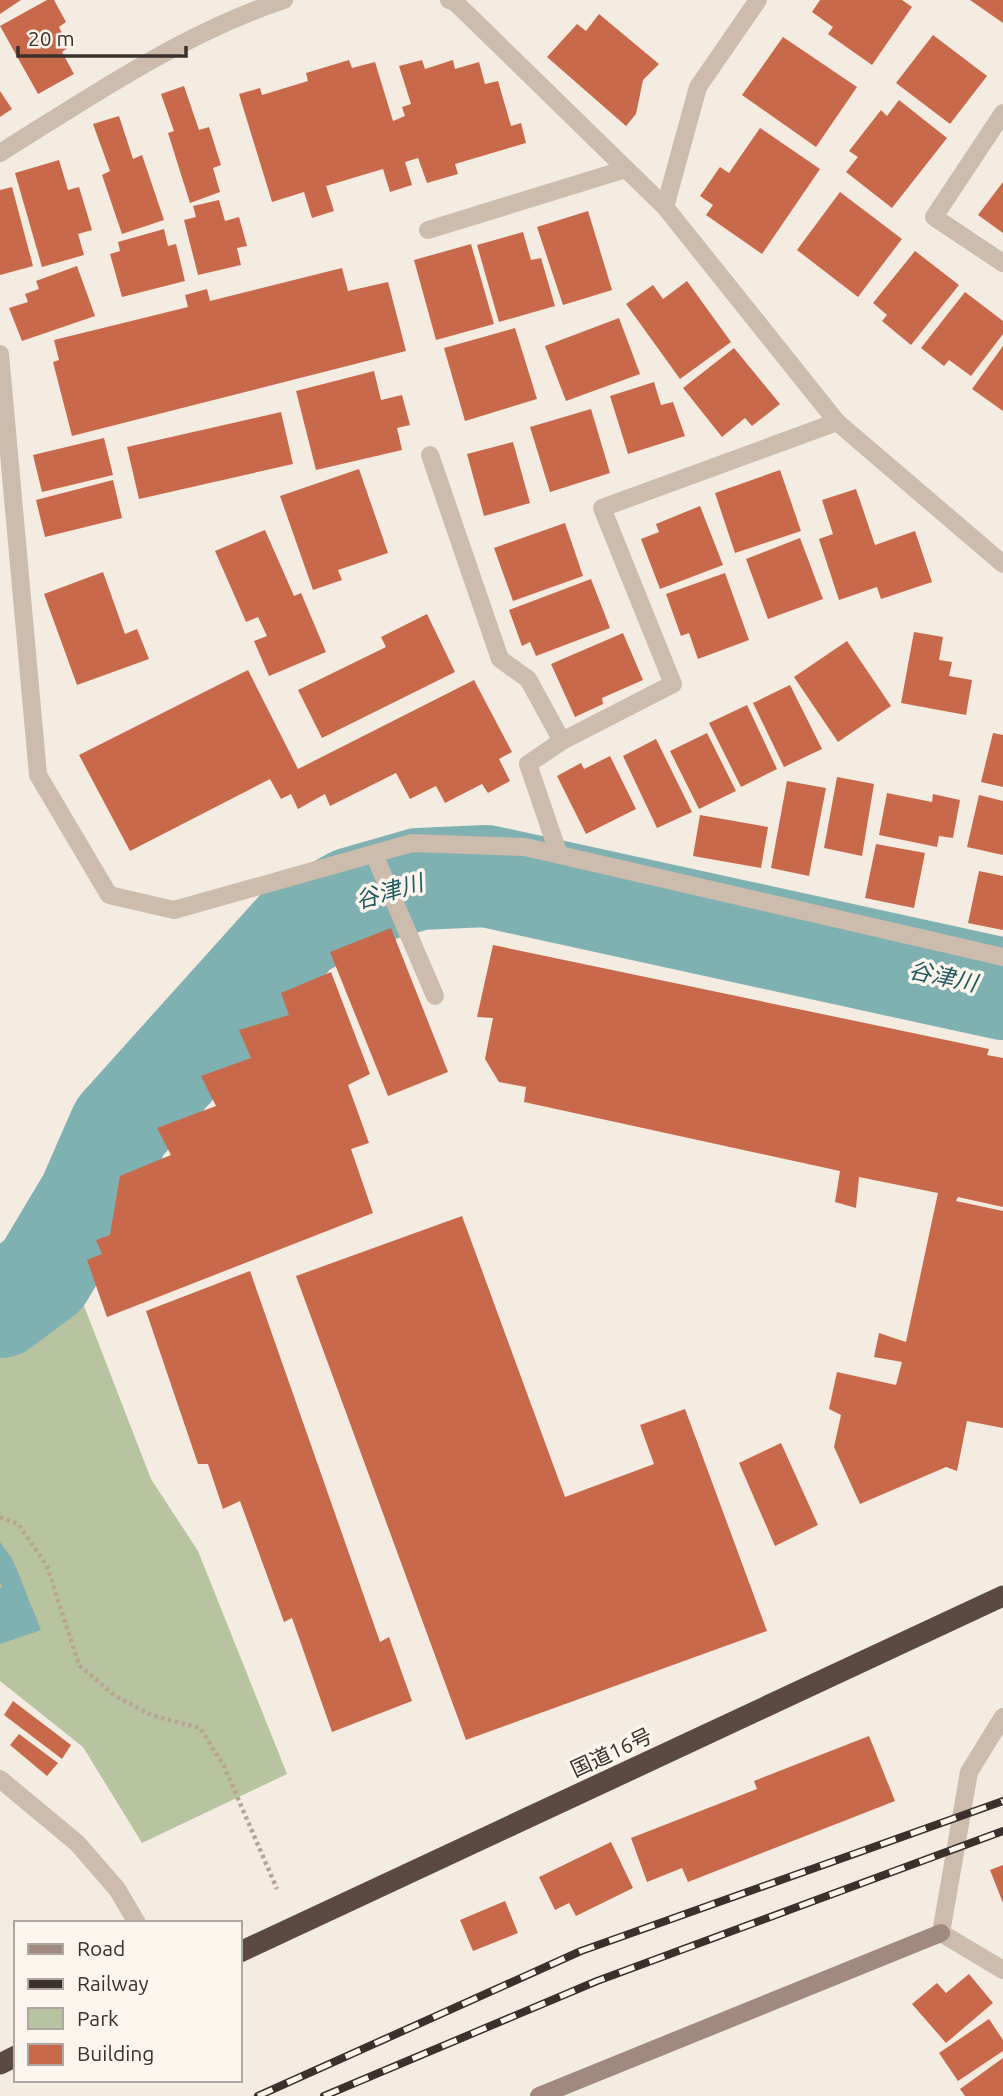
<svg xmlns="http://www.w3.org/2000/svg" width="1003" height="2096" viewBox="0 0 1003 2096" font-family="Ubuntu,'Noto Sans JP',sans-serif">
  <rect width="100%" height="100%" fill="#f4ebe1"/>
  <path fill="#b8c4a0" d="M74,1280L151,1479L198,1551L287,1774L142,1843L83,1747L0,1681V1333Z"/>
  <path fill="#7fb0b2" d="M0,1542L13,1560L41,1630L0,1644V1588L2,1587L0,1582Z"/>
  <g fill="none" stroke-linecap="round" stroke-linejoin="round">
    <path stroke="#7fb0b2" stroke-width="102" d="M0,1307L43,1275L89,1198L120,1127L298,929L353,898L419,879L486,876L1003,989"/>
  </g>
  <g fill="#c8694b">
    <path d="M0,0H21L0,14Z"/>
    <path d="M47,0H54L66,22L59,27L69,47L62,52L74,74L38,94L0,26Z"/>
    <path d="M820,0H902L912,7L872,65L828,34L833,27L812,12Z"/>
    <path d="M970,0H1003V23Z"/>
    <path d="M599,14L659,64L643,80L636,114L626,126L547,57L577,24L586,31Z"/>
    <path d="M933,35L987,76L950,124L896,83Z"/>
    <path d="M783,37L857,87L816,147L742,95Z"/>
    <path d="M349,60L352,68L375,62L393,121L405,116L402,107L411,104L399,66L422,60L425,69L453,60L455,69L479,62L485,84L498,81L511,126L521,123L526,143L455,164L458,174L427,183L418,158L405,162L412,185L390,192L383,169L326,186L334,211L312,218L304,192L272,202L239,94L260,88L262,95L308,81L306,73Z"/>
    <path d="M184,86L199,130L209,127L221,165L213,168L220,192L190,203L168,133L174,131L161,94Z"/>
    <path d="M0,91L12,109L0,117Z"/>
    <path d="M899,100L947,138L892,208L846,172L858,157L849,151L881,110L887,116Z"/>
    <path d="M119,116L133,159L142,155L164,220L122,234L102,175L110,171L93,124Z"/>
    <path d="M760,128L820,169L762,254L706,215L713,205L700,196L720,167L729,173Z"/>
    <path d="M59,160L68,190L79,187L92,230L78,234L84,255L42,267L15,173Z"/>
    <path d="M1003,182V233L978,215Z"/>
    <path d="M12,187L33,266L0,275V190Z"/>
    <path d="M840,192L902,239L858,297L797,250Z"/>
    <path d="M219,200L225,221L239,217L247,246L237,248L241,265L198,275L184,220L196,217L193,206Z"/>
    <path d="M588,211L612,290L563,305L537,227Z"/>
    <path d="M164,229L168,246L176,244L185,281L122,297L110,254L120,251L118,242Z"/>
    <path d="M523,232L531,260L541,258L555,306L499,322L477,245Z"/>
    <path d="M471,244L494,324L436,340L414,260Z"/>
    <path d="M915,251L959,285L911,345L882,321L887,315L873,303Z"/>
    <path d="M77,266L95,316L22,341L9,308L28,302L25,294L39,289L36,281Z"/>
    <path d="M342,268L348,291L388,282L406,351L72,436L53,362L59,360L54,340L188,307L185,295L207,289L210,301Z"/>
    <path d="M687,281L731,342L680,379L626,304L653,285L663,299Z"/>
    <path d="M965,292L1003,321V334L971,376L949,360L944,366L921,348Z"/>
    <path d="M619,318L640,374L566,401L545,346Z"/>
    <path d="M515,328L537,399L465,421L444,348Z"/>
    <path d="M1003,346V411L972,389Z"/>
    <path d="M734,348L780,404L752,426L745,418L722,437L683,388Z"/>
    <path d="M374,371L381,400L402,395L410,425L397,428L402,450L316,470L296,391Z"/>
    <path d="M654,382L661,405L673,402L685,436L628,454L610,396Z"/>
    <path d="M591,409L610,473L550,492L530,427Z"/>
    <path d="M281,412L293,464L139,499L127,447Z"/>
    <path d="M104,438L113,475L42,492L33,455Z"/>
    <path d="M513,442L530,503L484,516L467,454Z"/>
    <path d="M359,469L388,553L338,570L342,580L313,590L280,496Z"/>
    <path d="M780,470L801,531L735,553L715,493Z"/>
    <path d="M113,480L122,518L45,537L36,500Z"/>
    <path d="M856,489L875,545L915,531L932,582L881,599L877,587L839,600L819,539L833,534L822,500Z"/>
    <path d="M700,506L723,565L660,589L641,539L659,532L656,524Z"/>
    <path d="M565,523L583,576L513,601L494,548Z"/>
    <path d="M265,530L294,596L301,593L326,652L269,676L254,641L267,636L258,617L246,622L215,551Z"/>
    <path d="M800,538L823,599L768,619L746,559Z"/>
    <path d="M103,572L125,634L137,629L149,659L77,685L44,594Z"/>
    <path d="M725,573L749,640L698,659L689,633L681,636L666,594Z"/>
    <path d="M591,579L610,628L536,656L530,642L522,646L509,610Z"/>
    <path d="M427,614L455,672L322,738L298,690L386,647L381,637Z"/>
    <path d="M914,632L943,637L939,660L952,662L949,676L972,680L966,715L901,703Z"/>
    <path d="M623,633L643,680L602,698L603,704L575,717L551,664Z"/>
    <path d="M847,641L891,706L838,742L794,677Z"/>
    <path d="M248,670L298,769L474,680L512,752L499,759L510,781L488,793L482,784L445,803L436,786L410,799L396,773L330,806L325,794L298,809L291,794L281,799L270,779L130,851L79,755Z"/>
    <path d="M790,685L822,749L784,767L753,703Z"/>
    <path d="M747,705L777,769L741,787L709,723Z"/>
    <path d="M707,733L736,791L699,809L670,751Z"/>
    <path d="M993,733L1003,735V787L981,782Z"/>
    <path d="M656,739L692,812L657,828L623,756Z"/>
    <path d="M610,756L636,809L586,834L557,776L581,763L584,769Z"/>
    <path d="M837,777L874,784L862,856L824,848Z"/>
    <path d="M787,781L826,788L809,876L771,868Z"/>
    <path d="M887,793L932,802L933,794L960,800L953,838L939,836L937,847L879,835Z"/>
    <path d="M979,795L1003,801V855L967,847Z"/>
    <path d="M700,815L768,827L761,868L693,856Z"/>
    <path d="M876,844L925,853L914,908L865,898Z"/>
    <path d="M979,871L1003,876V930L968,923Z"/>
    <path d="M391,928L448,1072L388,1096L330,952Z"/>
    <path d="M493,945L989,1049L987,1055L1003,1058V1207L958,1197L956,1201L1003,1211V1428L967,1421L957,1471L946,1467L860,1504L834,1447L841,1415L829,1409L837,1372L896,1385L902,1362L874,1357L879,1333L906,1342L938,1193L859,1177L856,1208L835,1202L840,1171L524,1102L526,1087L499,1082L485,1059L493,1018L477,1017Z"/>
    <path d="M331,972L370,1074L348,1085L369,1143L351,1149L373,1213L107,1317L87,1260L102,1254L96,1240L110,1235L120,1176L171,1155L157,1128L216,1106L201,1076L251,1058L239,1030L289,1015L281,993Z"/>
    <path d="M462,1216L565,1497L654,1464L640,1425L685,1409L767,1631L466,1740L296,1276Z"/>
    <path d="M250,1271L380,1642L389,1637L412,1701L332,1732L292,1618L284,1622L240,1501L223,1509L208,1464H198L146,1311Z"/>
    <path d="M781,1443L818,1525L775,1546L739,1463Z"/>
    <path d="M13,1701L71,1745L62,1759L4,1715Z"/>
    <path d="M19,1734L58,1763L47,1776L10,1745Z"/>
    <path d="M869,1736L895,1801L688,1882L682,1868L647,1882L631,1838L757,1789L754,1781Z"/>
    <path d="M611,1842L633,1888L576,1916L569,1903L555,1910L539,1877Z"/>
    <path d="M1003,1865V1903L990,1870Z"/>
    <path d="M505,1901L518,1933L473,1951L460,1920Z"/>
    <path d="M969,1974L993,2003L946,2043L912,2004L937,1983L946,1993Z"/>
    <path d="M989,2019L1003,2040V2051L958,2081L939,2053Z"/>
    <path d="M1003,2058V2096H965L960,2089Z"/>
  </g>
  <g fill="none" stroke-linecap="round" stroke-linejoin="round">
    <path stroke="#b9a596" stroke-width="4.5" stroke-dasharray="3.5 3.5" stroke-linecap="butt" d="M0,1517L18,1524L47,1566L79,1665L114,1695L151,1715L200,1728L224,1766L277,1889"/>
    <g stroke="#cdbbac" stroke-width="18">
      <path d="M428,230L626,169"/>
      <path d="M374,854L435,996"/>
      <path d="M0,1779L77,1843L117,1889L137,1923"/>
    </g>
    <g stroke="#cdbbac" stroke-width="18">
      <path d="M449,0L455,2L665,207L837,422L1003,564"/>
      <path d="M1003,113L934,217L1003,263"/>
      <path d="M0,153C88,98 185,32 284,0"/>
      <path d="M665,207L698,87L758,0"/>
      <path d="M0,354L38,775L109,895L174,910L412,843L525,847L1003,957"/>
      <path d="M430,455L500,659L528,679L562,741"/>
      <path d="M559,855L528,764L562,741L673,684L602,508L837,422"/>
      <path d="M1003,1717L969,1772L941,1933L1003,1970"/>
    </g>
    <path stroke="#a18a7d" stroke-width="18" d="M539,2096L941,1933"/>
    <g stroke="#5c4a42" stroke-width="21">
      <path d="M240,1952L1003,1596"/>
      <path d="M0,2064L16,2056"/>
    </g>
    <g stroke="#3b302b" stroke-width="8">
      <g id="rail">
        <path d="M258,2096L581,1951L1003,1801"/>
        <path d="M324,2096L597,1981L1003,1831"/>
      </g>
    </g>
    <use href="#rail" stroke="#fbf5ee" stroke-width="5" stroke-dasharray="16" stroke-linecap="butt"/>
  </g>
  <g text-anchor="middle" dominant-baseline="central" stroke-width="7" stroke-linejoin="round" paint-order="stroke">
    <g font-size="21" fill="#3b302b" stroke="#fbf5ee">
      <text transform="translate(611 1752) rotate(-25)">国道16号</text>
    </g>
    <g font-size="23" font-style="italic" fill="#1f5a5e" stroke="#fbf5ee">
      <text transform="translate(389 891) rotate(-16)">谷津川</text>
      <text transform="translate(943 976) rotate(12)">谷津川</text>
    </g>
  </g>
  <rect x="14" y="1921" width="228" height="161" fill="#fbf5ee" stroke="#aea6a0" stroke-width="2"/>
  <rect x="28" y="1944" width="35" height="10" fill="#a18a7d" stroke="#aea6a0" stroke-width="2"/>
  <text x="77" y="1956" font-size="21" fill="#3b302b">Road</text>
  <rect x="28" y="1979" width="35" height="10" fill="#3b302b" stroke="#aea6a0" stroke-width="2"/>
  <text x="77" y="1991" font-size="21" fill="#3b302b">Railway</text>
  <rect x="28" y="2008" width="35" height="21" fill="#b8c4a0" stroke="#aea6a0" stroke-width="2"/>
  <text x="77" y="2026" font-size="21" fill="#3b302b">Park</text>
  <rect x="28" y="2044" width="35" height="21" fill="#c8694b" stroke="#aea6a0" stroke-width="2"/>
  <text x="77" y="2061" font-size="21" fill="#3b302b">Building</text>
  <path d="M18 46v10h168v-10" fill="none" stroke="#3b302b" stroke-width="3.5"/>
  <text x="28" y="46" font-size="21" fill="#3b302b" stroke="#fbf5ee" stroke-width="5" paint-order="stroke">20 m</text>
</svg>
